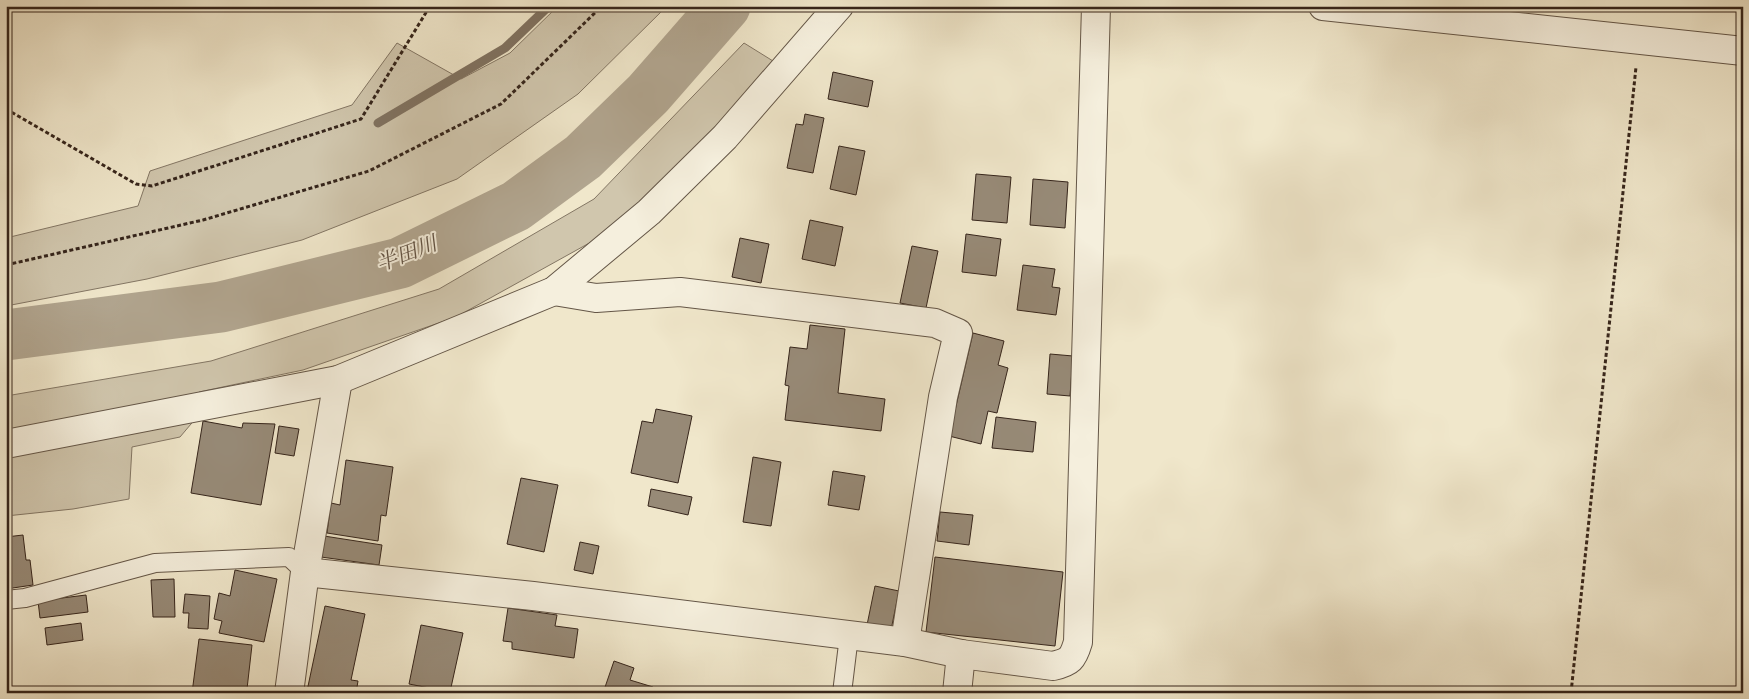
<svg xmlns="http://www.w3.org/2000/svg" width="1749" height="699" viewBox="0 0 1749 699" font-family="Vollkorn,'Noto Serif JP',serif">
  <rect width="100%" height="100%" fill="#f0e7cb"/>
  <filter id="stains"><feTurbulence type="fractalNoise" baseFrequency=".004" numOctaves="4"/><feColorMatrix values="0 0 0 0 .2 0 0 0 0 .09 0 0 0 0 .02 0 0 0 .5 -.17"/></filter>
  <radialGradient id="worn" r=".72"><stop offset=".6" stop-color="#630" stop-opacity="0"/><stop offset="1" stop-color="#630" stop-opacity=".3"/></radialGradient>
  <g fill="#d0c6ad" stroke="#837664">
    <path d="M558,6H667L578,94L457,179L302,240L147,279L6,306V238L138,206L150,171L352,105L397,43L461,79L510,53Z"/>
    <path d="M744,43L773,61L705,145L602,236L456,317L303,370L199,392L202,411L180,437L132,447L129,499L73,509L6,516V396L211,361L439,289L594,199Z"/>
  </g>
  <g fill="none" stroke-linecap="round" stroke-linejoin="round">
    <path stroke="#807261" stroke-width="9" d="M378,123L505,48L549,6"/>
    <path stroke="#b1a58f" stroke-width="51" d="M6,335L221,307L400,263L516,206L583,157L648,94L725,6"/>
  </g>
  <g fill="#978a77" stroke="#36251b">
    <path d="M833,72L873,81L868,107L828,99Z"/>
    <path d="M805,114L824,118L813,173L787,168L796,124L803,125Z"/>
    <path d="M839,146L865,151L856,195L830,189Z"/>
    <path d="M976,174L1011,177L1007,223L972,220Z"/>
    <path d="M1033,179L1068,182L1065,228L1030,225Z"/>
    <path d="M810,220L843,227L835,266L802,259Z"/>
    <path d="M966,234L1001,239L996,276L962,272Z"/>
    <path d="M740,238L769,244L761,283L732,277Z"/>
    <path d="M912,246L938,251L926,308L900,303Z"/>
    <path d="M1023,265L1055,269L1052,287L1060,288L1056,315L1017,310Z"/>
    <path d="M810,325L845,329L838,393L885,399L881,431L785,420L789,386L785,385L790,347L807,349Z"/>
    <path d="M973,333L1004,341L998,365L1008,368L997,413L988,411L981,444L949,436Z"/>
    <path d="M1050,354L1073,356L1070,396L1047,394Z"/>
    <path d="M656,409L692,416L678,483L631,473L642,421L653,423Z"/>
    <path d="M996,417L1036,422L1033,452L992,448Z"/>
    <path d="M203,421L242,428L243,423L275,424L261,505L191,493Z"/>
    <path d="M279,426L299,429L294,456L275,453Z"/>
    <path d="M753,457L781,462L771,526L743,522Z"/>
    <path d="M346,460L393,467L386,516L381,515L378,541L327,533L331,503L340,505Z"/>
    <path d="M833,471L865,476L859,510L828,505Z"/>
    <path d="M521,478L558,485L544,552L507,544Z"/>
    <path d="M651,489L692,497L688,515L648,506Z"/>
    <path d="M940,512L973,515L969,545L937,541Z"/>
    <path d="M23,535L26,560H30L33,585L6,589V537Z"/>
    <path d="M324,536L382,545L379,565L321,557Z"/>
    <path d="M580,542L599,546L593,574L574,570Z"/>
    <path d="M935,557L1063,572L1055,646L926,632Z"/>
    <path d="M235,570L277,579L264,642L219,633L222,621L214,619L219,593L230,596Z"/>
    <path d="M174,579L175,617H153L151,580Z"/>
    <path d="M875,586L899,591L891,630L867,625Z"/>
    <path d="M185,594L210,596L208,629L188,628L189,613H183Z"/>
    <path d="M86,595L88,612L40,618L38,601Z"/>
    <path d="M325,606L365,614L351,680L358,681L356,693L307,691Z"/>
    <path d="M508,608L557,615L555,626L578,629L574,658L512,649V642L503,641Z"/>
    <path d="M81,623L83,640L47,645L45,628Z"/>
    <path d="M421,625L463,633L450,692L409,684Z"/>
    <path d="M199,639L252,645L247,689L270,693H192Z"/>
    <path d="M614,661L634,668L630,680L653,687L652,693H603Z"/>
  </g>
  <g fill="none" stroke-linecap="round" stroke-linejoin="round">
    <g stroke="#645647" stroke-width="20">
      <g id="service">
        <path d="M6,600L25,598L155,563L289,557L305,572"/>
        <path d="M842,693L849,636"/>
      </g>
    </g>
    <g stroke="#645647" stroke-width="30">
      <g id="minor">
        <path d="M1323,6L1743,51"/>
        <path d="M554,291L596,298L680,292L935,323L958,333L943,397L905,642"/>
        <path d="M6,444L338,380L554,291L649,212L725,137L839,6"/>
        <path d="M305,572L533,596L905,642L961,654L1053,666C1070,662 1073,659 1078,642L1096,6"/>
        <path d="M289,693L305,572L338,380"/>
        <path d="M957,693L961,654"/>
      </g>
    </g>
    <g stroke="#36251b" stroke-width="3" stroke-dasharray="4 2.5" stroke-linecap="butt">
      <path d="M6,109L136,184L152,186L361,119L430,6"/>
      <path d="M6,265L203,220L369,171L501,104L602,6"/>
      <path d="M1571,693L1636,67"/>
    </g>
    <use href="#service" stroke="#f5efdd" stroke-width="18"/>
    <use href="#minor" stroke="#f5efdd" stroke-width="28"/>
  </g>
  <g text-anchor="middle" dominant-baseline="central" stroke-width="4" stroke-linejoin="round" paint-order="stroke">
    <g font-size="21" font-style="italic" fill="#615244" stroke="#f5efdd">
      <text transform="translate(407 255) rotate(-21)">半田川</text>
    </g>
  </g>
  <rect width="1749" height="699" fill="none" stroke="#f0e7cb" stroke-width="25"/>
  <rect x="8" y="8" width="1734" height="684" fill="none" stroke="#36251b" stroke-width="2.5"/>
  <rect x="12" y="12" width="1724" height="674" fill="none" stroke="#36251b"/>
  <rect width="100%" height="100%" filter="url(#stains)"/>
  <rect width="100%" height="100%" fill="url(#worn)"/>
</svg>
